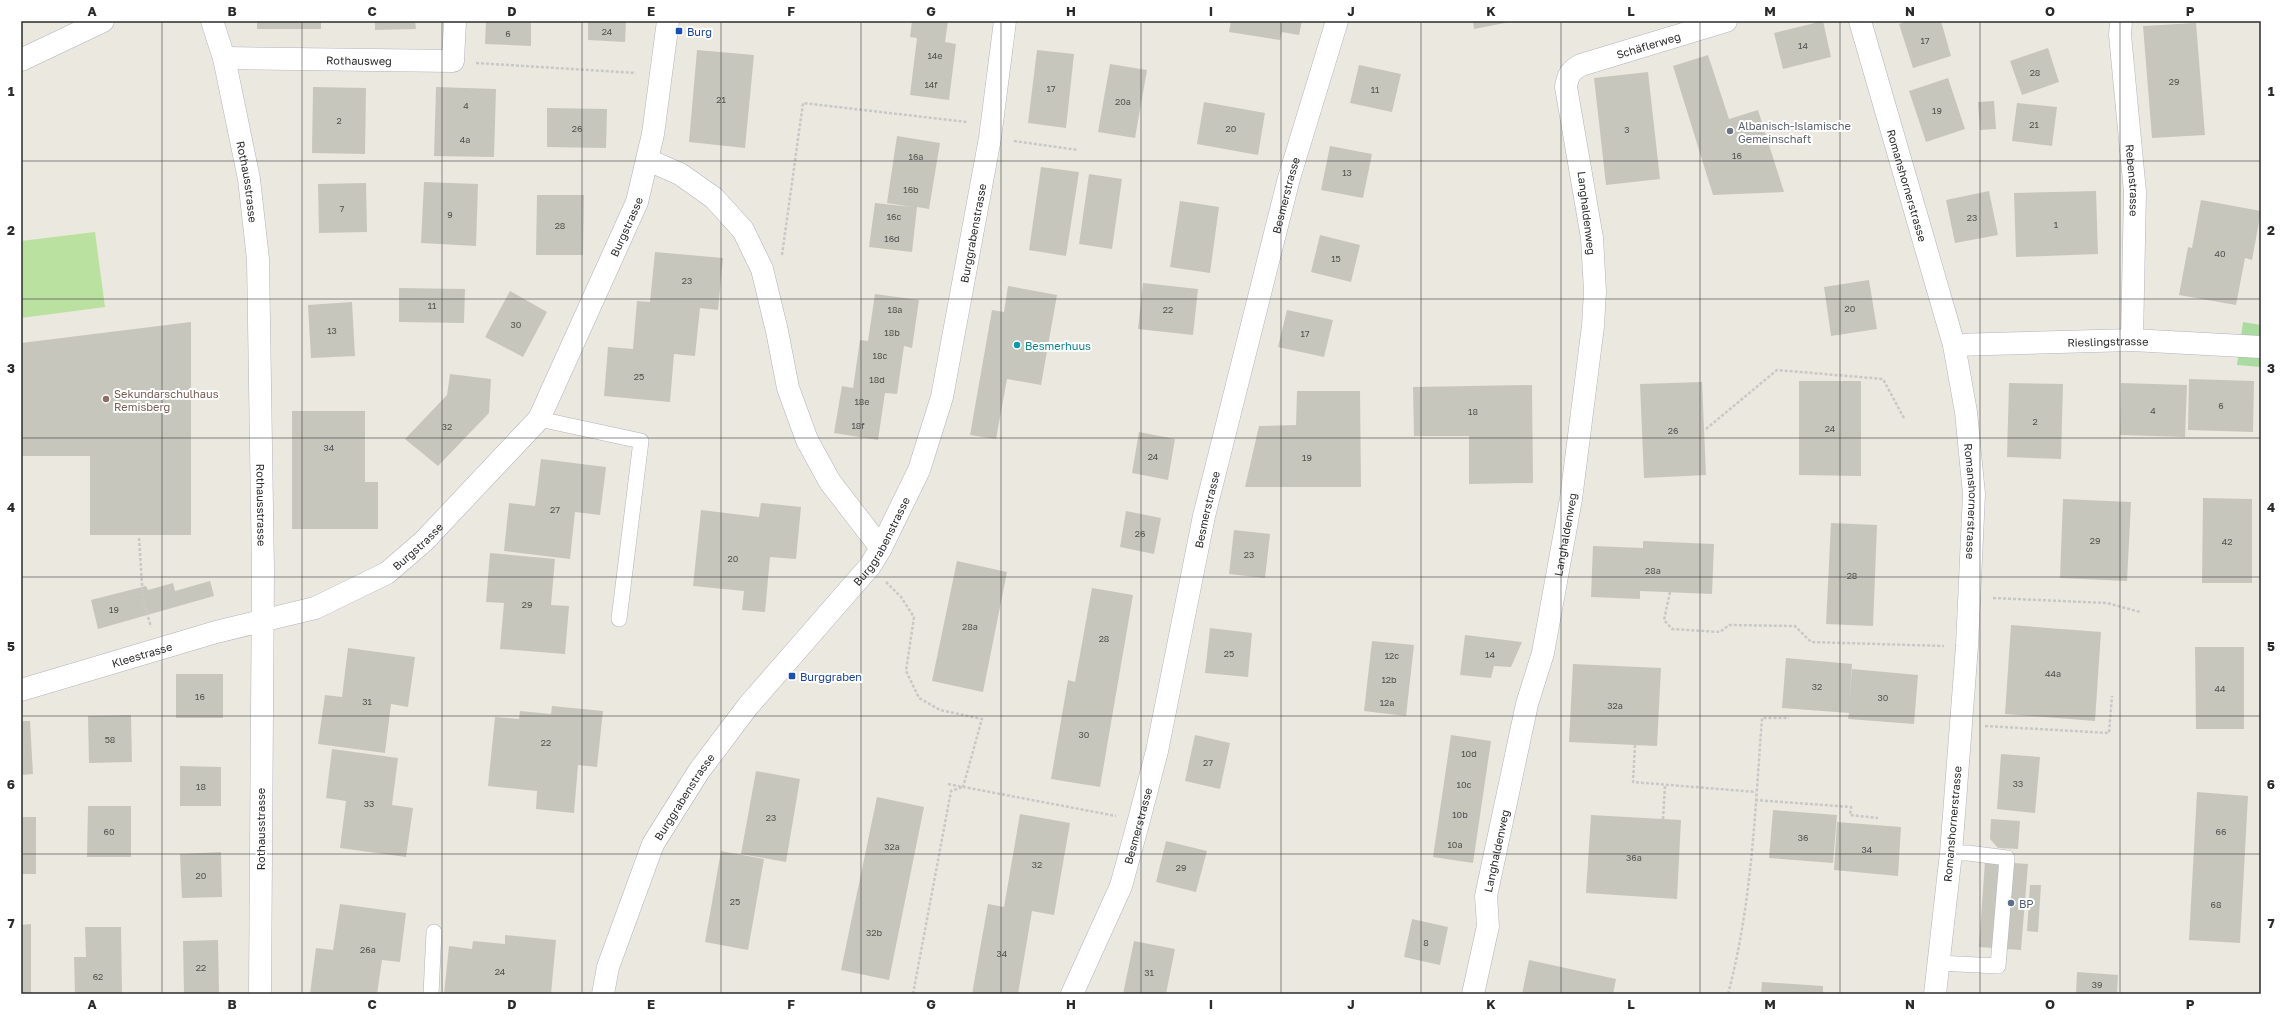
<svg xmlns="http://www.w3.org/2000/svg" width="2282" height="1015" viewBox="0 0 2282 1015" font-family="'Golos Text',sans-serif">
  <rect width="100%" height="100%" fill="#ebe8df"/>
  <path fill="#acdba2" d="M2243,322L2261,325V367L2237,365Z"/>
  <path fill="#bae19f" d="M95,232L105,307L21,318V241Z"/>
  <g fill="#c7c6bd">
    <rect x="257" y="21" width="64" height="8"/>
    <path d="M375,21H415L416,29L375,30Z"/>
    <path d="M486,21H531V46L485,44Z"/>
    <path d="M588,21H626L625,42L588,40Z"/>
    <path d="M912,21H948L945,42L956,44L949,100L910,95L917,38L910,37Z"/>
    <path d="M1231,21H1302L1299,35L1282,32L1280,40L1229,32Z"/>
    <path d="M1473,21H1510V22L1474,29Z"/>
    <path d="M1823,21L1831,57L1783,69L1774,33Z"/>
    <path d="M1908,21H1941L1951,56L1913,68L1899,24Z"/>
    <path d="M2196,23L2205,135L2152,138L2143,26Z"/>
    <path d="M2048,48L2059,82L2022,95L2010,61Z"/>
    <path d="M697,50L754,55L745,148L689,142Z"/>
    <path d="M1037,50L1074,54L1066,128L1028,123Z"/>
    <path d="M1708,55L1729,119L1758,110L1784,192L1713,195L1673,66Z"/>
    <path d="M1110,64L1147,70L1135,138L1098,132Z"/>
    <path d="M1359,65L1401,74L1392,112L1350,103Z"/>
    <path d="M1648,72L1660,179L1606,185L1594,78Z"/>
    <path d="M1948,78L1965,129L1926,142L1909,91Z"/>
    <path d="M313,87L366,88L365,154L312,153Z"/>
    <path d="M436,87L496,89L494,157L434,156Z"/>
    <path d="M1994,101L1996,129L1980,130L1978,102Z"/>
    <path d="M1204,102L1265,113L1258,155L1197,144Z"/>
    <path d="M2017,103L2057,107L2052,146L2012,141Z"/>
    <path d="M547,108L607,109L606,148L547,147Z"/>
    <path d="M897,136L940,143L929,209L917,207L912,252L869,247L875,203L912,207L887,203Z"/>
    <path d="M1330,146L1372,154L1363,198L1321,190Z"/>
    <path d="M1041,167L1079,172L1066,256L1029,250Z"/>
    <path d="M1089,174L1122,179L1112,249L1079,244Z"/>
    <path d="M424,182L478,184L476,246L421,243Z"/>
    <path d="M366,183L367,232L319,233L318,184Z"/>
    <path d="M1989,191L1998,235L1955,243L1946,200Z"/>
    <path d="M2096,191L2098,254L2016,257L2014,193Z"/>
    <path d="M537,195H584L583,255H536Z"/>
    <path d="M2201,200L2261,211L2252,260L2245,258L2236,305L2179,295L2188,247L2192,248Z"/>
    <path d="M1180,201L1219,207L1210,273L1170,267Z"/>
    <path d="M1320,235L1360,245L1351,282L1311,272Z"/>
    <path d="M655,252L723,258L718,310L700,308L695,356L674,354L670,402L604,396L608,347L633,349L637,301L650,302Z"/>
    <path d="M1869,280L1877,329L1831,336L1824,287Z"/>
    <path d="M1143,283L1198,289L1193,335L1138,329Z"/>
    <path d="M1008,286L1057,295L1041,385L1007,379L996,439L970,435L992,310L1004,312Z"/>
    <path d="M399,288L465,289L464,323L399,322Z"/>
    <path d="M510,291L547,312L523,357L485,337Z"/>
    <path d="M875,294L919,300L912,348L904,346L897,394L885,393L878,440L834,433L842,386L853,388L860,340L868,341Z"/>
    <path d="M352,302L355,356L311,358L308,305Z"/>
    <path d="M1287,310L1333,320L1324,357L1278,347Z"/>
    <path d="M191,322V535H90V456H21V343Z"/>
    <path d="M450,374L491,379L489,413L438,466L405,439L447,395Z"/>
    <path d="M2189,379L2254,381L2253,432L2188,430Z"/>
    <path d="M1799,381H1861V476L1799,475Z"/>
    <path d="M1702,382L1706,475L1644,478L1640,384Z"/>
    <path d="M2009,383L2063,384L2061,459L2007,457Z"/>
    <path d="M2121,383L2187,385L2185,437L2120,435Z"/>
    <path d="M1532,385L1533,483L1469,484V436H1414L1413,387Z"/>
    <path d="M1297,391H1360L1361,487H1245L1259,426L1296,425Z"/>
    <path d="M292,411H365V482H378V529H292Z"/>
    <path d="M1139,432L1175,439L1168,480L1132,473Z"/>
    <path d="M541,459L606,467L600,515L575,512L570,559L504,551L509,503L535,506Z"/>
    <path d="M2203,498L2252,499V583H2202Z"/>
    <path d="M2063,499L2131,502L2127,581L2060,578Z"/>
    <path d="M761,503L801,507L796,559L770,557L765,612L742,610L744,591L693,586L701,510L759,517Z"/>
    <path d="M1126,511L1161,518L1154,554L1120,547Z"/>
    <path d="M1831,523L1877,525L1873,626L1826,624Z"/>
    <path d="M1234,530L1270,534L1265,578L1229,574Z"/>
    <path d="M1643,541L1714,544L1712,594L1640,591V599L1591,597L1593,546L1643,548Z"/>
    <path d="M490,553L555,559L551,605L569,606L565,654L500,649L504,603L486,602Z"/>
    <path d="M957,561L1007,572L983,692L932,681Z"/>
    <path d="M210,581L214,596L98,629L91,600L146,586L148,590L173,583L175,591Z"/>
    <path d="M1092,588L1133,595L1100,787L1051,779L1068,680L1075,682Z"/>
    <path d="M2011,625L2101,632L2095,721L2005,714Z"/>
    <path d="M1210,628L1252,633L1248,677L1205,673Z"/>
    <path d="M1465,635L1522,642L1511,667L1494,666L1491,678L1460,675Z"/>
    <path d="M1372,641L1414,645L1406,716L1364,711Z"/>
    <path d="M2195,647H2244V729H2196Z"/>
    <path d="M348,648L415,657L408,707L391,704L385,753L318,744L325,695L342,697Z"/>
    <path d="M1786,658L1852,664L1849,702L1852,669L1918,675L1914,724L1848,719L1849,713L1782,708Z"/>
    <path d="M1573,664L1661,668L1657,746L1569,742Z"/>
    <rect x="176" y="674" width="47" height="44"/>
    <path d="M552,706L603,711L597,767L578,765L574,813L536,809L537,791L488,786L495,717L519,719L520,711L551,714Z"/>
    <path d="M131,715L132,762L89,763L88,716Z"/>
    <path d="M21,721H30L33,774L21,775Z"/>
    <path d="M1195,735L1230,743L1220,789L1185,781Z"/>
    <path d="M1451,735L1491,741L1473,863L1433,857Z"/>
    <path d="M332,749L398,758L392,805L413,808L406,857L340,848L346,801L326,798Z"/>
    <path d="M2001,754L2040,757L2035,813L1997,809Z"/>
    <path d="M180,766L221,767V806H180Z"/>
    <path d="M756,771L800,779L786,862L741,854Z"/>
    <path d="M2197,792L2248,796L2240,943L2189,940Z"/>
    <path d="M877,797L924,807L889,980L841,970Z"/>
    <path d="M88,806H131V857H87Z"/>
    <path d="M1773,810L1837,815L1833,863L1769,858Z"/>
    <path d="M1020,814L1070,823L1054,915L1032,911L1018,994H972L988,904L1004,907Z"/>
    <path d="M1591,815L1681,820L1677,899L1586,893Z"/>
    <rect x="21" y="817" width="15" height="57"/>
    <path d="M1991,819L2020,821L2018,849L1998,848L1990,839Z"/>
    <path d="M1837,822L1901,827L1898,876L1834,870Z"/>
    <path d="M1166,841L1207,851L1196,892L1156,882Z"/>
    <path d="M721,851L764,859L748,950L705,942Z"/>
    <path d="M221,852L222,897L182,898L180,854Z"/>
    <path d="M1985,861L2028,864L2021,950L1979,947Z"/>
    <path d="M2030,885H2041L2038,932L2027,931Z"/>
    <path d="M340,904L406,913L400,962L382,960L377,994H310L316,948L333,950Z"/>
    <path d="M1412,919L1448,927L1440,965L1404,957Z"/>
    <path d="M31,924V994H21V925Z"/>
    <path d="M85,927H121L122,994H75L74,957H86Z"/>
    <path d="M505,935L556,940L551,994H444L449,946L472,949L473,941L505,944Z"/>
    <path d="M218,940L219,993L184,994L183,941Z"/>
    <path d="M1134,941L1175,949L1166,994H1123Z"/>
    <path d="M1529,960L1616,979L1613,994H1522Z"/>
    <path d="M2077,972L2118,975L2117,994H2076Z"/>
    <path d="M1762,982L1823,986V994H1761Z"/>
  </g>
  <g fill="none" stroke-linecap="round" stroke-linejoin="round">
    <g stroke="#b2b3bd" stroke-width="16">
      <g id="lane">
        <path d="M539,419L641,441L619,619"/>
        <path d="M1938,963L1998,966L2007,858L1968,853H1951"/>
        <path d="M431,994L434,932"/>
      </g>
    </g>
    <g stroke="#b2b3bd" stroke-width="23">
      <g id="street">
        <path id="s1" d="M212,21L224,58L249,179L258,259L263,571L260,994"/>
        <path id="s2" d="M2121,21L2120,35L2135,192L2132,340"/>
        <path id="s3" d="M224,58L453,61L455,21"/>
        <path d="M21,60L103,21"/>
        <path d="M648,160L680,174L714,198L743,230L762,269L777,331L788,388L807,440L830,482L881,548"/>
        <path id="s4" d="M1954,345L2132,340L2261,347"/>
        <path id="s5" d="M21,690L216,632L315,608L387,573L424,541L539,419L637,202L653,134L668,21"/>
        <path id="s6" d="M603,994L608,967L653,844L699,771L748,706L870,566L881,548L919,470L942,397L990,138L1005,21"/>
        <path id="s7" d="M1072,994L1121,886L1139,820L1157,751L1204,516L1289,178L1337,21"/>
        <path id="s8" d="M1473,994L1488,926L1486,896L1527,704L1543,653L1571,499L1593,326L1595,291L1592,238L1566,87C1568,75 1570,71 1581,65L1726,21"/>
      </g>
    </g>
    <g stroke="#b2b3bd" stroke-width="23">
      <g id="secondary">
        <path id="s9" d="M1860,21L1954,345L1966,412L1974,494L1967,646L1951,853L1935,994"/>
      </g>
    </g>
    <g stroke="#c8c8c8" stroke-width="2.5" stroke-dasharray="3 2" stroke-linecap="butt">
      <path d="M476,63L636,73"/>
      <path d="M1014,141L1078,150"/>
      <path d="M782,255L803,103L967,122"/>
      <path d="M1706,429L1777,370L1883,379L1905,420"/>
      <path d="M139,538L143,600L151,627"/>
      <path d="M886,582L901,597L914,617L906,671L919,698L940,710L982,719L963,787"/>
      <path d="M1670,592L1664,620L1672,629L1720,632L1729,625L1795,626L1811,642L1944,646"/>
      <path d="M1993,598L2107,603L2140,612"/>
      <path d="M1985,726L2109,733L2112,696"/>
      <path d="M1635,745L1633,782L1756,792"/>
      <path d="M948,784L1116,816"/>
      <path d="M1755,800L1851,807L1850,815L1878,818"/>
      <path d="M1663,819L1665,785"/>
      <path d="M913,994L951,791L963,787"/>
      <path d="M1728,994C1752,904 1755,811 1762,718H1789"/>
    </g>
    <use href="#lane" stroke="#fff" stroke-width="15"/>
    <use href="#street" stroke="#fff" stroke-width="22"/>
    <use href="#secondary" stroke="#fff" stroke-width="22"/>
  </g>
  <path fill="none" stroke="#2b2b2b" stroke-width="1" stroke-opacity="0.55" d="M162,21V994M302,21V994M442,21V994M582,21V994M721,21V994M861,21V994M1001,21V994M1141,21V994M1281,21V994M1421,21V994M1561,21V994M1700,21V994M1840,21V994M1980,21V994M2120,21V994M21,161H2261M21,299H2261M21,438H2261M21,577H2261M21,716H2261M21,854H2261"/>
  <g fill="#1a4fb4" stroke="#fff" stroke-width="1.5">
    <rect x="675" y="27" width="8" height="8" rx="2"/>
    <rect x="788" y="672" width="8" height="8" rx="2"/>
  </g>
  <circle fill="#6b7280" stroke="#fff" stroke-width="1.5" cx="1730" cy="131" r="4"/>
  <circle fill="#0f9aa8" stroke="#fff" stroke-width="1.5" cx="1017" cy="345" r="4"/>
  <circle fill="#8d6e63" stroke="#fff" stroke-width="1.5" cx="106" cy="399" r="4"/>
  <circle fill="#5c6f8a" stroke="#fff" stroke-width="1.5" cx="2011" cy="903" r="4"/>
  <g text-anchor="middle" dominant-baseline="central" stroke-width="4" stroke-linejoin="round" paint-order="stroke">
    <g font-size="9" fill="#525250">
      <text x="607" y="31">24</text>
      <text x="508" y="33">6</text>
      <text x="1925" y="40">17</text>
      <text x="1803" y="45">14</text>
      <text x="935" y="55">14e</text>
      <text x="2035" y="72">28</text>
      <text x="2174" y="81">29</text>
      <text x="931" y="84">14f</text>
      <text x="1051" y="88">17</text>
      <text x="1375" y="89">11</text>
      <text x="721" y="99">21</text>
      <text x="1123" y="101">20a</text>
      <text x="466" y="105">4</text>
      <text x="1937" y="110">19</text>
      <text x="339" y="120">2</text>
      <text x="2034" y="124">21</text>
      <text x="577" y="128">26</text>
      <text x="1231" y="128">20</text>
      <text x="1627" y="129">3</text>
      <text x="465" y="139">4a</text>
      <text x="1737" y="155">16</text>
      <text x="916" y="156">16a</text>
      <text x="1347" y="172">13</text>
      <text x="911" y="189">16b</text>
      <text x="342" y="208">7</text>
      <text x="450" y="214">9</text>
      <text x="894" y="216">16c</text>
      <text x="1972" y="217">23</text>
      <text x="2056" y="224">1</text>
      <text x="560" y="225">28</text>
      <text x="892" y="238">16d</text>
      <text x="2220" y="253">40</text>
      <text x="1336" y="258">15</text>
      <text x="687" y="280">23</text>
      <text x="432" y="305">11</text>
      <text x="1850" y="308">20</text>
      <text x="895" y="309">18a</text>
      <text x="1168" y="309">22</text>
      <text x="516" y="324">30</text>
      <text x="332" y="330">13</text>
      <text x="892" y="332">18b</text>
      <text x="1305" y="333">17</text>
      <text x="880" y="355">18c</text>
      <text x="639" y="376">25</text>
      <text x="877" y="379">18d</text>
      <text x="862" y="401">18e</text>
      <text x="2221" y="405">6</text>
      <text x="2153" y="410">4</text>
      <text x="1473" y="411">18</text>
      <text x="2035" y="421">2</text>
      <text x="858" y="425">18f</text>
      <text x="447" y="426">32</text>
      <text x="1830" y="428">24</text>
      <text x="1673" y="430">26</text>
      <text x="329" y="447">34</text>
      <text x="1153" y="456">24</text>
      <text x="1307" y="457">19</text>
      <text x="555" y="509">27</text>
      <text x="1140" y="533">26</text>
      <text x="2095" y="540">29</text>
      <text x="2227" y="541">42</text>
      <text x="1249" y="554">23</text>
      <text x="733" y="558">20</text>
      <text x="1653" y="570">28a</text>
      <text x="1852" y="575">28</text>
      <text x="527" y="604">29</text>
      <text x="114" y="609">19</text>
      <text x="970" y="626">28a</text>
      <text x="1104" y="638">28</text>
      <text x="1229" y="653">25</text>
      <text x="1490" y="654">14</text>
      <text x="1392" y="655">12c</text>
      <text x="2053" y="673">44a</text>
      <text x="1389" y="679">12b</text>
      <text x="1817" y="686">32</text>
      <text x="2220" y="688">44</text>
      <text x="200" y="696">16</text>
      <text x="1883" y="697">30</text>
      <text x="367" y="701">31</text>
      <text x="1387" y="702">12a</text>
      <text x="1615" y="705">32a</text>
      <text x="1084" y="734">30</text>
      <text x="110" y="739">58</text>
      <text x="546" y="742">22</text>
      <text x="1469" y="753">10d</text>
      <text x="1208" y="762">27</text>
      <text x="2018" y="783">33</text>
      <text x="1464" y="784">10c</text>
      <text x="201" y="786">18</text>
      <text x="369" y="803">33</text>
      <text x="1460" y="814">10b</text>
      <text x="771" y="817">23</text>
      <text x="109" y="831">60</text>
      <text x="2221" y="831">66</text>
      <text x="1803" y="837">36</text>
      <text x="1455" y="844">10a</text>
      <text x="892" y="846">32a</text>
      <text x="1867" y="849">34</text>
      <text x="1634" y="857">36a</text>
      <text x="1037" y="864">32</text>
      <text x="1181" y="867">29</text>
      <text x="201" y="875">20</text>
      <text x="735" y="901">25</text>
      <text x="2216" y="904">68</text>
      <text x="874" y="932">32b</text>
      <text x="1426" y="942">8</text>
      <text x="368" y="949">26a</text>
      <text x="1002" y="953">34</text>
      <text x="201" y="967">22</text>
      <text x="500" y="971">24</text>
      <text x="1149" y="972">31</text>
      <text x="98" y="976">62</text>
      <text x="2097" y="984">39</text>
    </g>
    <g font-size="11" fill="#164399" stroke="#fff" text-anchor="start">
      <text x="687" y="31">Burg</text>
      <text x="800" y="676">Burggraben</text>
    </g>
    <g font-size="11" fill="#2b2b2b" stroke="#fff">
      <text stroke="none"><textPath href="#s8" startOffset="1020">Schäflerweg</textPath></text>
      <text stroke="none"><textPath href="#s3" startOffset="135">Rothausweg</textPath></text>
      <text stroke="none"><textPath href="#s2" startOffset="160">Rebenstrasse</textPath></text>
      <text stroke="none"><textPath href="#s1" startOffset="165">Rothausstrasse</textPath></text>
      <text stroke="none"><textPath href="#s9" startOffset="171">Romanshornerstrasse</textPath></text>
      <text stroke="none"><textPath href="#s7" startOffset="829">Besmerstrasse</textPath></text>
      <text transform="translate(1587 213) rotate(83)">Langhaldenweg</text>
      <text stroke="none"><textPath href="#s5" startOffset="813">Burgstrasse</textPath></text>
      <text stroke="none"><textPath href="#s6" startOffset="863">Burggrabenstrasse</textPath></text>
      <text stroke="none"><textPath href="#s4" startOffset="154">Rieslingstrasse</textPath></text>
      <text stroke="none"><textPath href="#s9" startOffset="495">Romanshornerstrasse</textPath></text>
      <text stroke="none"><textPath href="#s1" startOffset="489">Rothausstrasse</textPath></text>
      <text stroke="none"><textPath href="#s7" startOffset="505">Besmerstrasse</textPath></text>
      <text stroke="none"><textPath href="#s8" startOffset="470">Langhaldenweg</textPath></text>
      <text stroke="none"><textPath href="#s6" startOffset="539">Burggrabenstrasse</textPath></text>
      <text stroke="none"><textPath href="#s5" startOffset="426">Burgstrasse</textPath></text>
      <text stroke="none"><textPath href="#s5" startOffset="126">Kleestrasse</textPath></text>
      <text stroke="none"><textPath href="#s6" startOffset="215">Burggrabenstrasse</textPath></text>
      <text transform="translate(1952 824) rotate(-85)">Romanshornerstrasse</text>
      <text stroke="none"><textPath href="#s7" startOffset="181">Besmerstrasse</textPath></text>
      <text transform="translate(260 829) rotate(-90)">Rothausstrasse</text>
      <text stroke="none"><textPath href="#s8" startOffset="146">Langhaldenweg</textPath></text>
    </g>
    <g font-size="11" fill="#5b616d" stroke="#fff" text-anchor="start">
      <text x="1738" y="125">Albanisch-Islamische<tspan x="1738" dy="13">Gemeinschaft</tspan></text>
    </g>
    <g font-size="11" fill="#0d838f" stroke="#fff" text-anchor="start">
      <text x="1025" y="345">Besmerhuus</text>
    </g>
    <g font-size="11" fill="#785e54" stroke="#fff" text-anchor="start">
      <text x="114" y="393">Sekundarschulhaus<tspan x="114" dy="13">Remisberg</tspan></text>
    </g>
    <g font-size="11" fill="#4e5e75" stroke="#fff" text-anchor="start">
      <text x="2019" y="903">BP</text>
    </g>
  </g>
  <rect width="2282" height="1015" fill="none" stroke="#ffffff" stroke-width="44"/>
  <rect x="22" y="22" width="2238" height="971" fill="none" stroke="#2b2b2b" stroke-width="1.5"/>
  <g font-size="13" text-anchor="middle" font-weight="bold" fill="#2b2b2b">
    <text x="92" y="16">A</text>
    <text x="232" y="16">B</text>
    <text x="372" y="16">C</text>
    <text x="512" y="16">D</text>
    <text x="651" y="16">E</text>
    <text x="791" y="16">F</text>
    <text x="931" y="16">G</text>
    <text x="1071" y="16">H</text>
    <text x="1211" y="16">I</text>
    <text x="1351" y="16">J</text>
    <text x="1491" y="16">K</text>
    <text x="1631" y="16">L</text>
    <text x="1770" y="16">M</text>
    <text x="1910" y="16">N</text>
    <text x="2050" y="16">O</text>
    <text x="2190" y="16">P</text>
    <text x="11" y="96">1</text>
    <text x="2271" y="96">1</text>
    <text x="11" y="235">2</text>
    <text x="2271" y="235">2</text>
    <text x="11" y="373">3</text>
    <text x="2271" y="373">3</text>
    <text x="11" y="512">4</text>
    <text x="2271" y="512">4</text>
    <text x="11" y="651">5</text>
    <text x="2271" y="651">5</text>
    <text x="11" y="789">6</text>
    <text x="2271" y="789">6</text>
    <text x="11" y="928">7</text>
    <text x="2271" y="928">7</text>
    <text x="92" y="1009">A</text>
    <text x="232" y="1009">B</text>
    <text x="372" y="1009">C</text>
    <text x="512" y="1009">D</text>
    <text x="651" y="1009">E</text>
    <text x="791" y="1009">F</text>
    <text x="931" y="1009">G</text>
    <text x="1071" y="1009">H</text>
    <text x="1211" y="1009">I</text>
    <text x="1351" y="1009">J</text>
    <text x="1491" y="1009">K</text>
    <text x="1631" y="1009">L</text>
    <text x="1770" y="1009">M</text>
    <text x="1910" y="1009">N</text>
    <text x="2050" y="1009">O</text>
    <text x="2190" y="1009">P</text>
  </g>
</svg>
